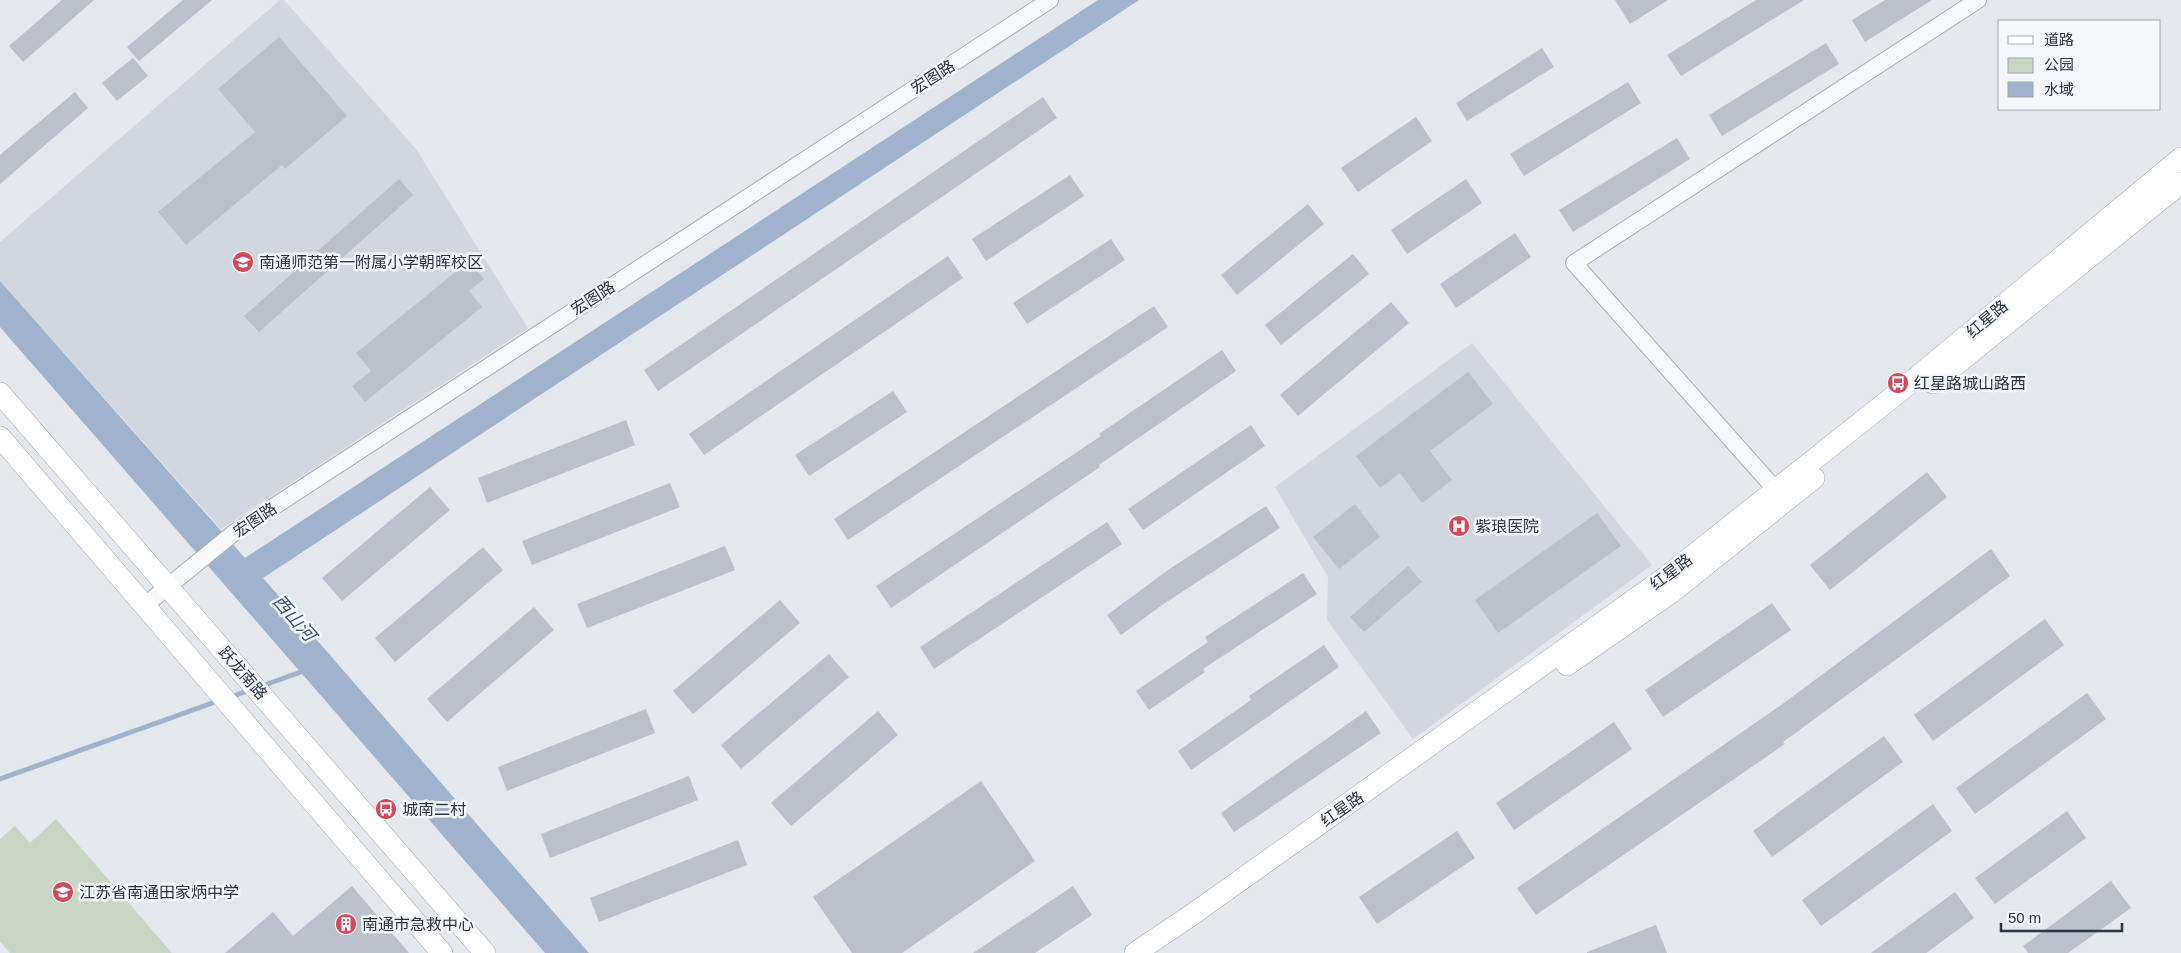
<svg xmlns="http://www.w3.org/2000/svg" width="2181" height="953" viewBox="0 0 2181 953" font-family="Arial,'Noto Sans SC',sans-serif">
  <rect width="100%" height="100%" fill="#e4e7ec"/>
  <g fill="#d2d6de">
    <path d="M280,0H284L416,149L528,328L221,529L0,281V242Z"/>
    <path d="M1472,343L1652,565L1413,739L1327,620L1328,577L1275,487Z"/>
  </g>
  <path fill="#c9d6c5" d="M56,819L172,953H10L0,941V839L15,826L30,843Z"/>
  <path fill="#9fb4cc" d="M1098,0H1139L263,578L589,953H545L0,327V281L245,558Z"/>
  <g fill="none" stroke-linecap="round" stroke-linejoin="round">
    <g stroke="#9fb4cc" stroke-width="5">
      <path d="M262,686L306,670"/>
      <path d="M229,698L249,690"/>
      <path d="M0,779L218,701"/>
    </g>
  </g>
  <g fill="#bbc0ca">
    <path d="M62,0H94L23,62L9,46Z"/>
    <path d="M183,0H212L139,61L127,47Z"/>
    <path d="M1615,0H1668L1630,24Z"/>
    <path d="M1756,0H1804L1681,76L1667,55Z"/>
    <path d="M1885,0H1932L1865,42L1852,20Z"/>
    <path d="M279,37L347,116L285,169L282,165L186,245L158,212L255,132L218,89Z"/>
    <path d="M1826,43L1839,64L1722,136L1709,115Z"/>
    <path d="M1542,48L1554,67L1467,121L1456,103Z"/>
    <path d="M133,58L148,76L117,101L102,83Z"/>
    <path d="M1628,82L1641,103L1524,176L1510,154Z"/>
    <path d="M75,92L88,108L0,184V155Z"/>
    <path d="M1043,97L1057,118L658,391L644,370Z"/>
    <path d="M1416,117L1432,141L1358,192L1341,168Z"/>
    <path d="M1677,138L1690,159L1573,232L1559,210Z"/>
    <path d="M1070,175L1084,196L986,261L972,239Z"/>
    <path d="M399,179L413,195L259,332L244,316Z"/>
    <path d="M1466,179L1482,203L1407,254L1391,230Z"/>
    <path d="M1308,204L1324,224L1237,295L1221,275Z"/>
    <path d="M1515,233L1531,257L1456,308L1440,284Z"/>
    <path d="M1111,239L1125,260L1027,324L1013,303Z"/>
    <path d="M1353,254L1369,274L1281,345L1265,325Z"/>
    <path d="M948,256L963,278L704,455L689,434Z"/>
    <path d="M469,261L484,279L469,291L482,307L365,402L352,386L371,371L356,353Z"/>
    <path d="M1391,302L1409,323L1298,416L1280,395Z"/>
    <path d="M1154,306L1168,327L848,540L834,519Z"/>
    <path d="M1222,350L1236,371L1099,465L1100,467L891,608L876,586L1101,436L1099,434Z"/>
    <path d="M1468,372L1493,404L1430,451L1452,480L1422,503L1400,473L1380,488L1356,456Z"/>
    <path d="M893,391L907,412L809,476L795,455Z"/>
    <path d="M626,420L635,445L487,503L478,478Z"/>
    <path d="M1251,425L1265,446L1143,530L1128,509Z"/>
    <path d="M1927,472L1947,497L1830,590L1810,565Z"/>
    <path d="M670,483L680,507L532,565L522,541Z"/>
    <path d="M430,487L450,510L342,601L322,578Z"/>
    <path d="M1355,504L1380,537L1339,569L1313,537Z"/>
    <path d="M1266,506L1280,528L1165,603L1121,635L1107,615L1168,570Z"/>
    <path d="M1597,513L1621,546L1498,633L1475,600Z"/>
    <path d="M1107,522L1122,544L934,669L920,647Z"/>
    <path d="M725,546L735,570L587,628L577,604Z"/>
    <path d="M483,547L503,570L395,662L375,638Z"/>
    <path d="M1991,549L2010,576L1783,742L1785,744L1536,915L1517,888L1784,703Z"/>
    <path d="M1408,566L1422,582L1364,632L1350,617Z"/>
    <path d="M1303,573L1317,594L1203,669L1205,672L1149,710L1136,691L1208,642L1205,637Z"/>
    <path d="M780,600L800,623L693,714L673,691Z"/>
    <path d="M1772,603L1791,630L1663,717L1645,690Z"/>
    <path d="M534,607L554,630L447,722L427,699Z"/>
    <path d="M2045,619L2064,645L1933,741L1914,715Z"/>
    <path d="M1324,645L1339,667L1191,770L1178,751L1251,700L1249,696Z"/>
    <path d="M829,654L849,677L741,769L721,745Z"/>
    <path d="M2087,693L2106,719L1975,814L1956,788Z"/>
    <path d="M646,709L655,733L507,791L498,767Z"/>
    <path d="M878,711L898,735L791,826L771,803Z"/>
    <path d="M1366,711L1381,733L1234,832L1221,813Z"/>
    <path d="M1614,722L1632,749L1514,830L1496,803Z"/>
    <path d="M1884,736L1903,762L1772,857L1753,831Z"/>
    <path d="M689,776L698,800L550,858L541,834Z"/>
    <path d="M981,781L1035,861L902,953H852L813,897Z"/>
    <path d="M1933,804L1952,831L1821,926L1802,900Z"/>
    <path d="M2067,811L2086,838L1995,904L1975,878Z"/>
    <path d="M1457,831L1475,858L1377,924L1359,897Z"/>
    <path d="M738,840L747,865L599,922L590,898Z"/>
    <path d="M2111,881L2131,908L2068,953H2028L2023,946Z"/>
    <path d="M352,886L409,953H225L273,912L293,936Z"/>
    <path d="M1073,886L1092,915L1035,953H973Z"/>
    <path d="M1955,892L1974,918L1926,953H1871Z"/>
    <path d="M1656,925L1667,953H1587V952Z"/>
  </g>
  <g fill="none" stroke-linecap="round" stroke-linejoin="round">
    <g stroke="#a9aeb7" stroke-width="18">
      <g id="minor">
        <path d="M1776,490L1574,263L1978,0"/>
        <path d="M144,606L235,532L1050,0"/>
      </g>
    </g>
    <g stroke="#a3abb8" stroke-width="22">
      <g id="major">
        <path d="M1933,383L2181,183"/>
        <path d="M0,393L485,953"/>
        <path d="M0,437L442,953"/>
        <path d="M1567,665L1672,592L1814,478"/>
        <path d="M1135,953L1193,914L1666,577L1899,392L2181,158"/>
      </g>
    </g>
    <use href="#minor" stroke="#f7f8fa" stroke-width="16"/>
    <use href="#major" stroke="#fff" stroke-width="21"/>
  </g>
  <defs>
    <g id="school-disc" transform="scale(1.125)"><circle r="9.5" fill="#d1495b" stroke="#f4f6f9"/><path d="M0-5L7-2L0 1L-7-2ZM-4 1L0 2.5L4 1V4Q0 6-4 4Z" fill="#fff"/></g>
    <g id="bus-disc" transform="scale(1.125)"><circle r="9.5" fill="#d1495b" stroke="#f4f6f9"/><path d="M-5-6H5V4H4V6H2V4H-2V6H-4V4H-5ZM-3.5-4V0h7V-4ZM-3.5 1.2v1.5H-2V1.2ZM2 1.2v1.5H3.5V1.2Z" fill="#fff"/></g>
    <g id="hospital-disc" transform="scale(1.125)"><circle r="9.5" fill="#d1495b" stroke="#f4f6f9"/><path d="M-5-5h3v3.5h4V-5h3V5h-3V1.5h-4V5h-3Z" fill="#fff"/></g>
    <g id="building-disc" transform="scale(1.125)"><circle r="9.5" fill="#d1495b" stroke="#f4f6f9"/><path d="M-4-6H4V6H1V3H-1V6H-4ZM-2.5-4.3h1.7v1.8h-1.7ZM.8-4.3h1.7v1.8H.8ZM-2.5-1h1.7V.8h-1.7ZM.8-1h1.7V.8H.8Z" fill="#fff"/></g>
  </defs>
  <g fill-rule="evenodd">
    <use href="#school-disc" x="243" y="262"/>
    <use href="#bus-disc" x="1898" y="383"/>
    <use href="#hospital-disc" x="1459" y="526"/>
    <use href="#bus-disc" x="386" y="809"/>
    <use href="#school-disc" x="63" y="892"/>
    <use href="#building-disc" x="346" y="924"/>
  </g>
  <g text-anchor="middle" dominant-baseline="central" stroke-width="5" stroke-linejoin="round" paint-order="stroke">
    <g font-size="16" fill="#2b3445" stroke="#f4f6f9">
      <text transform="translate(933 77) rotate(-33)">宏图路</text>
      <text transform="translate(593 298) rotate(-33)">宏图路</text>
      <text transform="translate(1987 319) rotate(-40)">红星路</text>
      <text transform="translate(255 520) rotate(-34)">宏图路</text>
      <text transform="translate(1671 572) rotate(-37)">红星路</text>
      <text transform="translate(243 673) rotate(49)">跃龙南路</text>
      <text transform="translate(1342 809) rotate(-35)">红星路</text>
    </g>
    <g font-size="16" fill="#2b3445" stroke="#f4f6f9" text-anchor="start">
      <text x="259" y="262">南通师范第一附属小学朝晖校区</text>
      <text x="1914" y="383">红星路城山路西</text>
      <text x="1475" y="526">紫琅医院</text>
      <text x="402" y="809">城南二村</text>
      <text x="79" y="892">江苏省南通田家炳中学</text>
      <text x="362" y="924">南通市急救中心</text>
    </g>
    <g font-size="18" font-style="italic" fill="#34527a" stroke="#f4f6f9">
      <text transform="translate(294 618) rotate(49)">西山河</text>
    </g>
  </g>
  <rect x="1998" y="20" width="162" height="90" fill="#f4f6f9" stroke="#a4a8b1"/>
  <rect x="2008" y="36" width="25" height="8" fill="#ffffff" stroke="#a4a8b1"/>
  <text x="2044" y="45" font-size="15" fill="#2b3445">道路</text>
  <rect x="2008" y="58" width="25" height="15" fill="#c9d6c5" stroke="#a4a8b1"/>
  <text x="2044" y="70" font-size="15" fill="#2b3445">公园</text>
  <rect x="2008" y="82" width="25" height="15" fill="#9fb4cc" stroke="#a4a8b1"/>
  <text x="2044" y="95" font-size="15" fill="#2b3445">水域</text>
  <path d="M2001 923v8h121v-8" fill="none" stroke="#2b3445" stroke-width="2.5"/>
  <text x="2008" y="923" font-size="15" fill="#2b3445" stroke="#f4f6f9" stroke-width="4" paint-order="stroke">50 m</text>
</svg>
